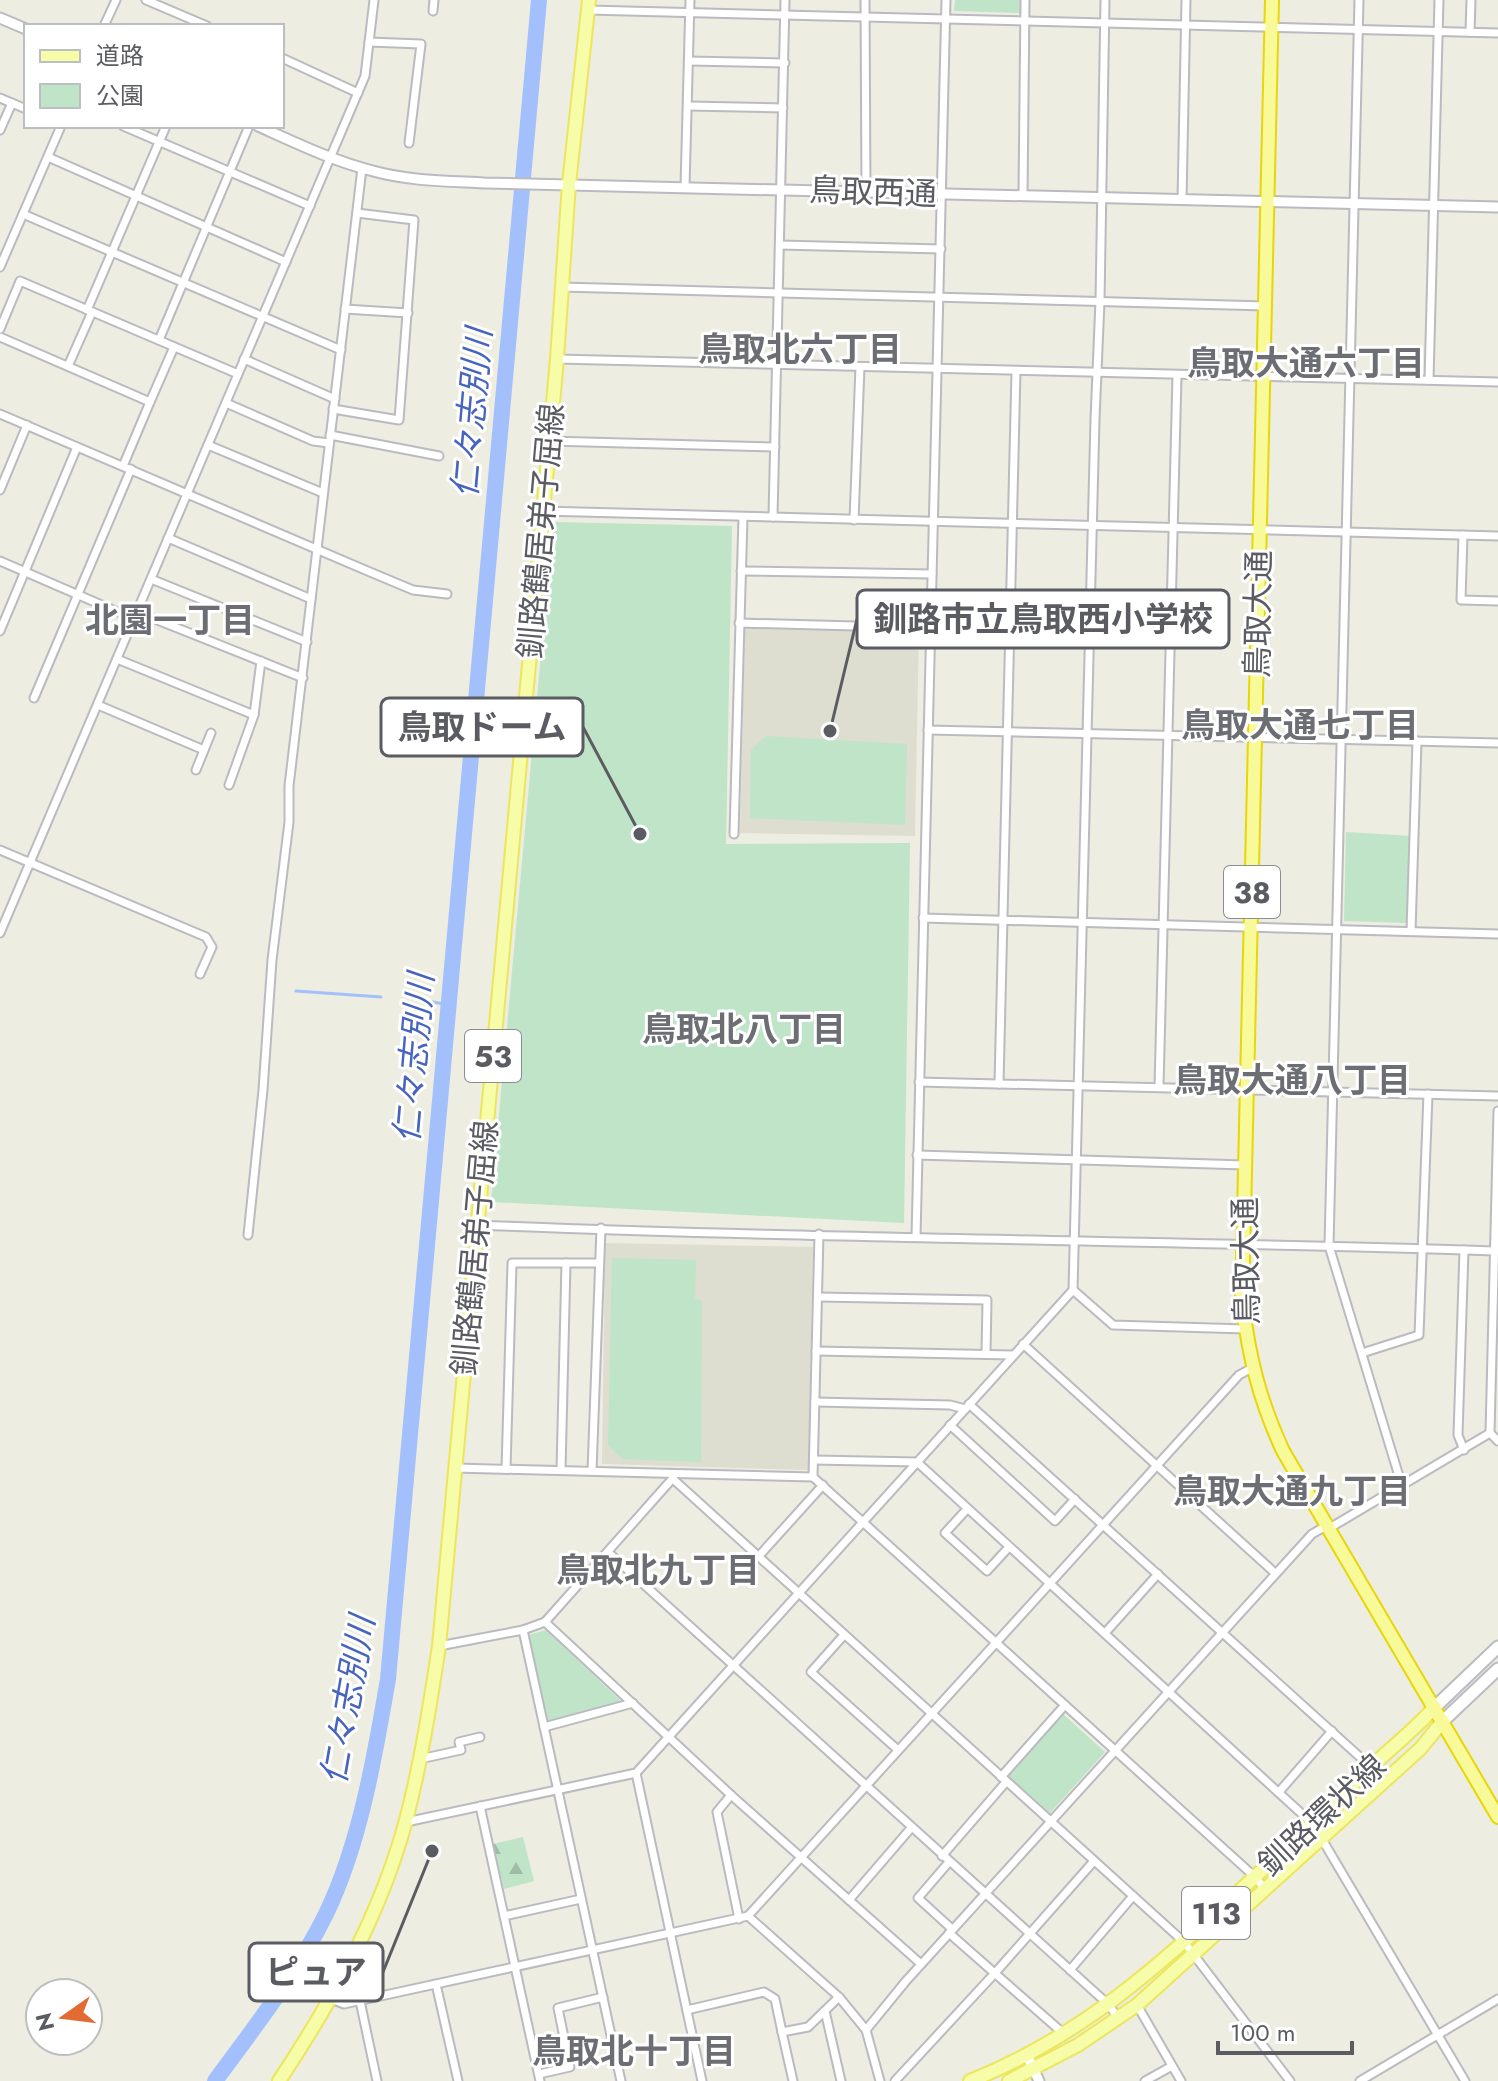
<svg xmlns="http://www.w3.org/2000/svg" width="1498" height="2081" viewBox="0 0 1498 2081" font-family="Jost,'Noto Sans JP',sans-serif">
  <defs>
    <pattern id="forest-firs" width="22" height="20" patternUnits="userSpaceOnUse" patternTransform="scale(2)"><rect width="22" height="20" fill="#bfe4c8"/><path d="M5 1l3.5 6h-7zM16 11l3.5 6h-7z" fill="#9ebca6"/></pattern>
  </defs>
  <rect width="100%" height="100%" fill="#edede2"/>
  <g fill="#ddddd0">
    <path d="M785,626L919,629L915,836L740,833L745,628Z"/>
    <path d="M605,1243L813,1247L808,1470L602,1464Z"/>
  </g>
  <path fill="url(#forest-firs)" d="M523,1837L534,1881L504,1889L493,1844Z"/>
  <g fill="#bfe4c8">
    <path d="M955,0H1020V13L954,11Z"/>
    <path d="M553,522L732,526L726,844L910,843L904,1223L491,1202Z"/>
    <path d="M766,736L907,744L905,825L750,818L751,750Z"/>
    <path d="M1346,832L1411,836L1407,923L1344,921Z"/>
    <path d="M612,1258L696,1260L695,1299L702,1301L701,1462L623,1459L608,1445Z"/>
    <path d="M546,1630L623,1703L547,1723L528,1635Z"/>
    <path d="M1061,1712L1105,1752L1050,1813L1006,1774Z"/>
  </g>
  <g fill="none" stroke-linecap="round" stroke-linejoin="round">
    <g stroke="#a3c0fc" stroke-width="3">
      <path d="M296,991L381,997"/>
      <path d="M422,1000L449,1005"/>
    </g>
    <path stroke="#a3c0fc" stroke-width="16" d="M215,2081C254,2028 297,1973 326,1914C360,1844 375,1755 388,1679L539,0"/>
    <g stroke="#babac0" stroke-width="11">
      <g id="minor">
        <path d="M146,0L207,26"/>
        <path d="M865,0L866,191"/>
        <path d="M1359,0L1329,1246L1402,1486"/>
        <path d="M588,10L1498,33"/>
        <path d="M433,11L434,0"/>
        <path d="M104,26L116,0"/>
        <path d="M1470,32L1471,0"/>
        <path d="M369,42L421,44L409,143"/>
        <path d="M282,58L358,93"/>
        <path d="M689,61L785,63"/>
        <path d="M0,98L26,109"/>
        <path d="M688,106L783,108"/>
        <path d="M123,126L310,206"/>
        <path d="M0,130L12,103"/>
        <path d="M48,157L286,262"/>
        <path d="M685,187L690,0"/>
        <path d="M1023,195L1025,0"/>
        <path d="M1182,200L1186,0"/>
        <path d="M23,214L341,350"/>
        <path d="M780,245L941,249"/>
        <path d="M0,267L61,126"/>
        <path d="M562,287L1266,306"/>
        <path d="M345,309L408,313"/>
        <path d="M87,310L166,126"/>
        <path d="M0,329L20,281L238,374"/>
        <path d="M0,337L150,402L123,466"/>
        <path d="M159,340L249,126"/>
        <path d="M244,359L335,399"/>
        <path d="M557,359L1498,382"/>
        <path d="M68,366L92,312"/>
        <path d="M1429,380L1439,0"/>
        <path d="M150,402L174,347"/>
        <path d="M226,403L313,441L329,443"/>
        <path d="M333,409L399,420L414,220L357,213"/>
        <path d="M0,414L370,572L413,590L447,594"/>
        <path d="M330,435L439,456"/>
        <path d="M549,441L775,447"/>
        <path d="M208,445L323,493"/>
        <path d="M0,490L27,425"/>
        <path d="M542,511L1498,536"/>
        <path d="M773,517L785,0"/>
        <path d="M854,520L860,367"/>
        <path d="M1463,535L1461,600L1498,601"/>
        <path d="M168,538L311,599"/>
        <path d="M0,561L134,619"/>
        <path d="M741,571L932,574"/>
        <path d="M151,579L307,642"/>
        <path d="M137,612L303,678"/>
        <path d="M739,623L930,628"/>
        <path d="M0,631L77,447"/>
        <path d="M117,659L254,715"/>
        <path d="M34,698L131,469"/>
        <path d="M98,705L204,750"/>
        <path d="M928,730L1498,743"/>
        <path d="M196,770L211,733"/>
        <path d="M229,785L254,715L261,661"/>
        <path d="M734,834L743,517"/>
        <path d="M0,850L206,937L212,947L200,974"/>
        <path d="M923,918L1498,934"/>
        <path d="M1411,931L1417,741"/>
        <path d="M0,933L365,76L374,0"/>
        <path d="M919,1082L1498,1096"/>
        <path d="M999,1084L1016,371"/>
        <path d="M1159,1087L1177,376"/>
        <path d="M1498,1111L1490,1433L1498,1441"/>
        <path d="M917,1155L1245,1165"/>
        <path d="M477,1225C816,1239 1156,1240 1495,1251"/>
        <path d="M248,1235L263,1090L272,960L289,822V786L362,168"/>
        <path d="M916,1237L946,0"/>
        <path d="M1073,1290L1113,1325L1245,1329"/>
        <path d="M818,1297L987,1300L986,1354"/>
        <path d="M1023,1344L1275,1573"/>
        <path d="M816,1351L1012,1355"/>
        <path d="M1362,1353L1419,1335L1428,1094"/>
        <path d="M815,1402L950,1405L965,1409"/>
        <path d="M969,1404L1371,1767"/>
        <path d="M950,1425L1055,1521L1075,1499"/>
        <path d="M1464,1450L1458,1435L1464,1250"/>
        <path d="M814,1460L917,1462L1313,1824L1465,2081"/>
        <path d="M455,1468L813,1477L1255,1877L1265,1889"/>
        <path d="M506,1469L512,1263H599"/>
        <path d="M561,1470L566,1263"/>
        <path d="M592,1471L601,1228"/>
        <path d="M813,1477L819,1234"/>
        <path d="M673,1479L1184,1942L1290,2081"/>
        <path d="M967,1509L945,1533L987,1571L1009,1547"/>
        <path d="M1328,1529L1490,1433"/>
        <path d="M609,1553L1109,2005L1118,2018"/>
        <path d="M758,1557L823,1485"/>
        <path d="M545,1622L731,1795L921,1964"/>
        <path d="M523,1630L621,2081"/>
        <path d="M1105,1633L1158,1574"/>
        <path d="M844,1635L811,1672L898,1750"/>
        <path d="M439,1646L523,1630L545,1622L673,1478"/>
        <path d="M544,1727L633,1703"/>
        <path d="M420,1759L461,1750L459,1742L480,1737"/>
        <path d="M636,1773L702,2081"/>
        <path d="M1001,1777L1065,1705"/>
        <path d="M1279,1792L1332,1731"/>
        <path d="M731,1795L717,1812L739,1919"/>
        <path d="M480,1806L540,2081"/>
        <path d="M406,1822L636,1773L1073,1290L1095,419L1100,301L1105,0"/>
        <path d="M942,1856L1006,1782"/>
        <path d="M949,1862L918,1898L952,1929"/>
        <path d="M849,1900L911,1828"/>
        <path d="M504,1916L581,1899"/>
        <path d="M748,1916L839,1997L866,2030L880,2081"/>
        <path d="M949,1933L1064,2034"/>
        <path d="M1070,1970L1133,1896"/>
        <path d="M436,1984L458,2081"/>
        <path d="M331,1999L344,2004L748,1916L1239,1375L1252,1368"/>
        <path d="M360,2001L377,2081"/>
        <path d="M1137,2005L1181,2081"/>
        <path d="M687,2010L764,1992L775,1999L782,2032L808,2027L839,1997"/>
        <path d="M825,2011L841,2081"/>
        <path d="M866,2030L906,1981L1312,1534L1326,1526"/>
        <path d="M782,2032L793,2081"/>
        <path d="M539,2074L570,2067L558,2008L603,1997"/>
        <path d="M895,2081L995,1973L1094,1861"/>
        <path d="M1145,2081L1172,2066"/>
        <path d="M1360,2081L1498,1999"/>
      </g>
    </g>
    <g stroke="#babac0" stroke-width="13">
      <g id="tertiary">
        <path d="M0,18L26,29"/>
        <path d="M258,126C296,143 333,161 373,171C409,181 447,181 484,183L1498,207"/>
        <path d="M1027,2055L1039,2081"/>
      </g>
    </g>
    <g stroke="#bbbcc3" stroke-width="15">
      <g id="secondary">
        <path d="M1435,1707L1498,1647"/>
        <path d="M1443,1721L1498,1669"/>
      </g>
    </g>
    <g stroke="#ece65c" stroke-width="16">
      <g id="primary">
        <path d="M279,2081C332,2001 381,1914 406,1820C421,1763 430,1705 439,1646L557,359L569,184L589,0"/>
        <path d="M970,2081C1095,2031 1175,1950 1272,1861C1305,1831 1337,1800 1369,1769C1391,1748 1414,1730 1435,1707"/>
        <path d="M1009,2081L1078,2045L1137,2005L1420,1749L1443,1721"/>
      </g>
    </g>
    <g stroke="#e7d708" stroke-width="16">
      <path id="trunk" d="M1272,0L1242,1301C1249,1357 1259,1399 1283,1451L1498,1817"/>
    </g>
    <use href="#minor" stroke="#fff" stroke-width="7"/>
    <use href="#tertiary" stroke="#fff" stroke-width="9"/>
    <use href="#secondary" stroke="#fff" stroke-width="11"/>
    <use href="#primary" stroke="#f6fca8" stroke-width="12"/>
    <use href="#trunk" stroke="#f8fa9a" stroke-width="12"/>
  </g>
  <g text-anchor="middle" dominant-baseline="central" stroke-width="6" stroke-linejoin="round" paint-order="stroke">
    <g fill="#fff" stroke="#8c8d91" stroke-width="2">
      <rect x="1224" y="866" width="56" height="52" rx="6"/>
      <rect x="465" y="1030" width="56" height="52" rx="6"/>
      <rect x="1182" y="1887" width="68" height="52" rx="6"/>
    </g>
    <g font-size="30" font-weight="bold" fill="#5b5c62">
      <text x="1252" y="892">38</text>
      <text x="493" y="1056">53</text>
      <text x="1216" y="1913">113</text>
    </g>
    <g font-size="32" fill="#5b5c62" stroke="#fff">
      <text transform="translate(873 192) rotate(2)">鳥取西通</text>
      <text transform="translate(541 531) rotate(-85)">釧路鶴居弟子屈線</text>
      <text transform="translate(1258 614) rotate(-89)">鳥取大通</text>
      <text transform="translate(475 1248) rotate(-85)">釧路鶴居弟子屈線</text>
      <text transform="translate(1246 1261) rotate(-91)">鳥取大通</text>
      <text transform="translate(1322 1815) rotate(-43)">釧路環状線</text>
    </g>
    <g font-size="34" font-weight="bold" fill="#6c6e74" stroke="#fff">
      <text x="800" y="349">鳥取北六丁目</text>
      <text x="1306" y="363">鳥取大通六丁目</text>
      <text x="170" y="620">北園一丁目</text>
      <text x="1300" y="725">鳥取大通七丁目</text>
      <text x="744" y="1029">鳥取北八丁目</text>
      <text x="1292" y="1080">鳥取大通八丁目</text>
      <text x="1292" y="1491">鳥取大通九丁目</text>
      <text x="658" y="1570">鳥取北九丁目</text>
      <text x="634" y="2051">鳥取北十丁目</text>
    </g>
    <g font-size="34" font-style="italic" fill="#4764be" stroke="#fff">
      <text transform="translate(472 413) rotate(-85)">仁々志別川</text>
      <text transform="translate(414 1058) rotate(-85)">仁々志別川</text>
      <text transform="translate(348 1700) rotate(-80)">仁々志別川</text>
    </g>
  </g>
  <path fill="none" stroke="#5b5c62" stroke-width="3" d="M830 731L857 619M640 834L583 727M432 1851L383 1972"/>
  <g fill="#5b5c62" stroke="#fff" stroke-width="3">
    <circle cx="830" cy="731" r="8"/>
    <circle cx="640" cy="834" r="8"/>
    <circle cx="432" cy="1851" r="8"/>
  </g>
  <g fill="#fff" stroke="#5b5c62" stroke-width="3">
    <rect x="857" y="590" width="372" height="58" rx="8"/>
    <rect x="381" y="698" width="202" height="58" rx="8"/>
    <rect x="249" y="1943" width="134" height="58" rx="8"/>
  </g>
  <g font-size="34" text-anchor="middle" font-weight="bold" fill="#5b5c62">
    <text x="1043" y="631">釧路市立鳥取西小学校</text>
    <text x="482" y="739">鳥取ドーム</text>
    <text x="316" y="1984">ピュア</text>
  </g>
  <rect x="24" y="24" width="260" height="104" fill="#ffffff" stroke="#bdbec0" stroke-width="2"/>
  <rect x="40" y="50" width="40" height="12" fill="#f6fca8" stroke="#bdbec0" stroke-width="2"/>
  <text x="96" y="64" font-size="24" fill="#5b5c62">道路</text>
  <rect x="40" y="84" width="40" height="24" fill="#bfe4c8" stroke="#bdbec0" stroke-width="2"/>
  <text x="96" y="104" font-size="24" fill="#5b5c62">公園</text>
  <g transform="translate(64 2017) rotate(256)"><circle r="38" fill="#ffffff" stroke="#bdbec0" stroke-width="2"/>
  <path d="M0-6L14 30L0 20L-14 30Z" fill="#e36a32"/>
  <text y="-12" font-size="22" font-weight="bold" text-anchor="middle" fill="#5b5c62">N</text>
  </g>
  <path d="M1218 2041v12h134v-12" fill="none" stroke="#5b5c62" stroke-width="4"/>
  <text x="1230" y="2041" font-size="24" fill="#5b5c62" stroke="#ffffff" stroke-width="6" paint-order="stroke">100 m</text>
</svg>
